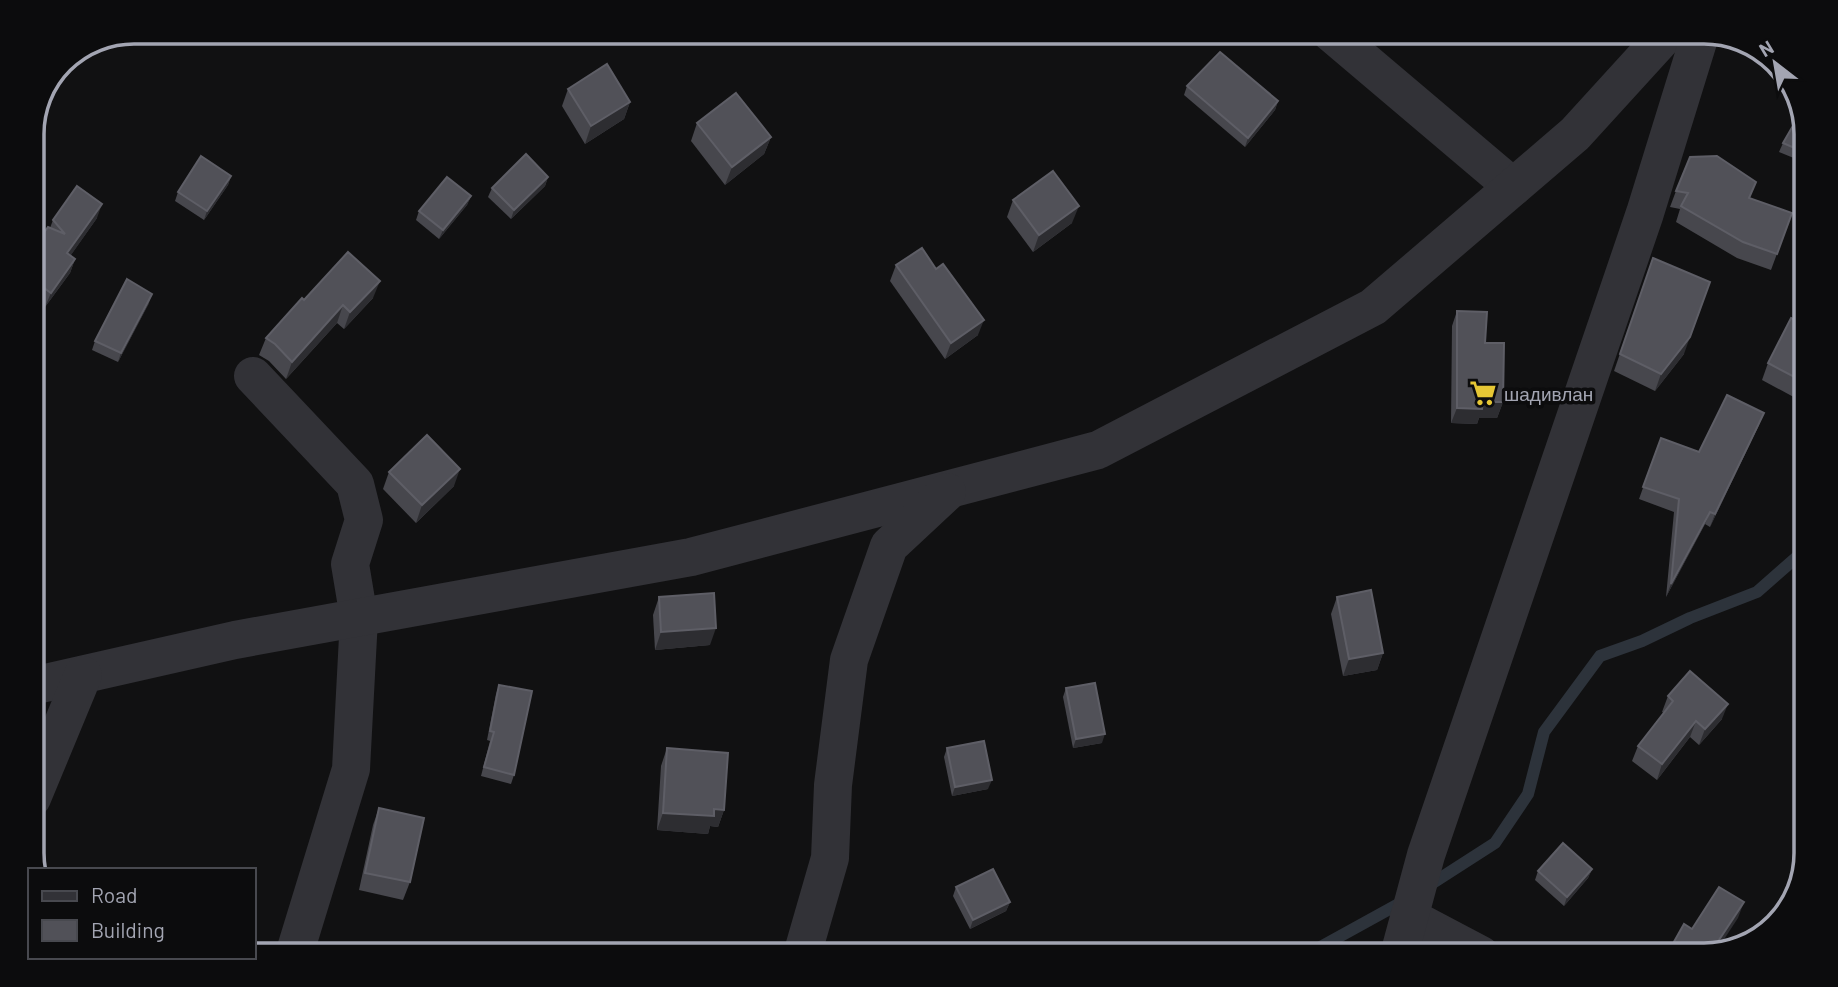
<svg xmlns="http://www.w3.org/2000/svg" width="1838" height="987" viewBox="0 0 1838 987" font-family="Barlow,sans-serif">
  <rect width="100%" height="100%" fill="#111112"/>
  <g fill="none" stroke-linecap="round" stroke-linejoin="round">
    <g stroke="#2d333b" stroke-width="12">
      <path d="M1425,888L1495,843L1528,794L1544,732L1600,656L1642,641L1690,618L1757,592L1806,549"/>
      <path d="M1306,955L1404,901"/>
    </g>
    <g stroke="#323237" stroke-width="38">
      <path d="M1330,32L1513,187"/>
      <path d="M253,376L355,484L364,520L350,564L359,618L351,769L294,955"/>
      <path d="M32,686L235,640L691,557L1098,450L1373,307L1575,134L1668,32"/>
      <path d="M32,798L83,675"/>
      <path d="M1409,917L1481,955"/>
      <path d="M802,955L830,858L833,785L849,660L889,546L947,492"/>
      <path d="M1399,955L1426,855L1645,213L1701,32"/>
    </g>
  </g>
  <g fill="#47474d">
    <path d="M343,32H356L349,38Z"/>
    <path d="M1187,86L1278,101L1275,110L1245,147L1184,95Z"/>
    <path d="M568,89L630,102L624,119L585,144L562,106Z"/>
    <path d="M697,123L771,137L764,154L725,185L691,141Z"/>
    <path d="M1806,127V163L1779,152L1783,143Z"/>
    <path d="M231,176L228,185L204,220L175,201L178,192Z"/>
    <path d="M548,177L545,186L511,219L488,197L492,188Z"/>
    <path d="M1676,191L1750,199L1792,213L1771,270L1737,258L1676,222L1680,209L1670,207Z"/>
    <path d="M471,196L467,205L439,239L416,220L419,211Z"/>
    <path d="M1013,200L1072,223L1033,252L1007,217Z"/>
    <path d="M97,218L70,256L75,259L70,273L45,307L32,297V250L50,228L53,220Z"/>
    <path d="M1653,258L1684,354L1655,391L1614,371Z"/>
    <path d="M896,265L978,335L945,359L890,281Z"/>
    <path d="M373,298L344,329L337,323L286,379L269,361L259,355L266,338L304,300Z"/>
    <path d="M149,303L118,362L92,350L95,341Z"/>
    <path d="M1457,311L1485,343L1503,402L1497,418H1479L1477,424L1451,423L1452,326Z"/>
    <path d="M1806,326V390L1801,401L1762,380L1768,363Z"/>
    <path d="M1759,425L1710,527L1705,524L1666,597L1674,512L1639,499L1661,438L1699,452Z"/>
    <path d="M389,472L454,486L416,523L383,489Z"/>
    <path d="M659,597L710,645L655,650L653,615Z"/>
    <path d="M1337,597L1383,653L1377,670L1343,676L1331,614Z"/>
    <path d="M499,685L514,775L511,784L481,776L490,741L487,740L496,694Z"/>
    <path d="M1066,688L1102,743L1073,748L1063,697Z"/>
    <path d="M1668,696L1722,719L1699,745L1690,737L1657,780L1632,761L1638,746L1664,713L1662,712Z"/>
    <path d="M667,748L724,810L718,827L710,826L708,834L657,830L661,766Z"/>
    <path d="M947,748L988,789L952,796L944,757Z"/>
    <path d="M379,808L410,882L403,900L359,890L373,825Z"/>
    <path d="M1592,869L1588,878L1564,906L1535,880L1538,871Z"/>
    <path d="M956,887L1010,902L1006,911L970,929L953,896Z"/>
  </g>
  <g fill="#2d2d31">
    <path d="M351,32H356L349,38Z"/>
    <path d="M1278,101L1275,110L1245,147L1248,138Z"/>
    <path d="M630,102L624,119L585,144L591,126Z"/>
    <path d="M771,137L764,154L725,185L732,167Z"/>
    <path d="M43,139L36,156L32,160V148Z"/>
    <path d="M231,176L228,185L204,220L207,211Z"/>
    <path d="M548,177L545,186L511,219L514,210Z"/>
    <path d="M471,196L467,205L439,239L443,230Z"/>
    <path d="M102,204L97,218L62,268L67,253Z"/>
    <path d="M1079,206L1072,223L1033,252L1039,235Z"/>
    <path d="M75,259L70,273L45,307L51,293Z"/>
    <path d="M380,281L373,298L344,329L350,312Z"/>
    <path d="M152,294L149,303L118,362L121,353Z"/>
    <path d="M343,305L337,323L286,379L292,362Z"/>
    <path d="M984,320L978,335L945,359L951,343Z"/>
    <path d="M1690,337L1684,354L1655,391L1661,374Z"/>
    <path d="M1483,402H1503L1497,418H1479L1477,424L1451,423L1457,408Z"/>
    <path d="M1764,413L1759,425L1710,527L1715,514Z"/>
    <path d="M460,469L454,486L416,523L422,505Z"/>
    <path d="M1710,512L1705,524L1666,597L1671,584Z"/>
    <path d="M716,628L710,645L655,650L661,632Z"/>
    <path d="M1383,653L1377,670L1343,676L1349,659Z"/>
    <path d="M1728,704L1722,719L1699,745L1705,729Z"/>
    <path d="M1696,721L1690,737L1657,780L1662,764Z"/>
    <path d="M1105,734L1102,743L1073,748L1076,739Z"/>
    <path d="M992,780L988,789L952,796L955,787Z"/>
    <path d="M714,809L724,810L718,827L710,826L708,834L657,830L663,813Z"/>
    <path d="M1592,869L1588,878L1564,906L1567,897Z"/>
    <path d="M1010,902L1006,911L970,929L973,920Z"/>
    <path d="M1744,902L1738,918L1715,953L1717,943Z"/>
  </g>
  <g fill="#515158" stroke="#5e5e66" stroke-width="2">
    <path d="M1220,52L1278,101L1248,138L1187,86Z"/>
    <path d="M607,64L630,102L591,126L568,89Z"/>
    <path d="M736,93L771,137L732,167L697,123Z"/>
    <path d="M1801,112L1806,127V153L1783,143Z"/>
    <path d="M32,126L43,139L32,148Z"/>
    <path d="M526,154L548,177L514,210L492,188Z"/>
    <path d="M201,156L231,176L207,211L178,192Z"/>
    <path d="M1717,156L1756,182L1749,198L1792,213L1777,254L1743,242L1681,206L1688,193L1676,191L1690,157Z"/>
    <path d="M1053,171L1079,206L1039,235L1013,200Z"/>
    <path d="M447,177L471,196L443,230L419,211Z"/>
    <path d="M77,186L102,204L67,253L75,259L51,293L32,279V250L48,227L65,234L53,220Z"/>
    <path d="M922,248L936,269L943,264L984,320L951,343L896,265Z"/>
    <path d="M348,252L380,281L350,312L343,305L292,362L275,344L266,338L302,298L304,300Z"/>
    <path d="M1653,258L1710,282L1690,337L1661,374L1620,354Z"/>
    <path d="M127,279L152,294L121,353L95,341Z"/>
    <path d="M1457,311L1487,312L1485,343H1504L1503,402H1483L1482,409L1457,408Z"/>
    <path d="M1791,318L1806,326V383L1768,363Z"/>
    <path d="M1727,395L1764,413L1715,514L1710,512L1671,584L1679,499L1643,487L1661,438L1699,452Z"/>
    <path d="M427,435L460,469L422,505L389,472Z"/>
    <path d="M1371,590L1383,653L1349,659L1337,597Z"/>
    <path d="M714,593L716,628L661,632L659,597Z"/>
    <path d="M1690,671L1728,704L1705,729L1696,721L1662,764L1638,746L1673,701L1668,696Z"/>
    <path d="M1095,683L1105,734L1076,739L1066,688Z"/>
    <path d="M499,685L532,691L514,775L484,767L494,732L490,731Z"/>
    <path d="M984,741L992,780L955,787L947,748Z"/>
    <path d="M667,748L728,753L724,810L714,809V816L663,813Z"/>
    <path d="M379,808L424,818L410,882L365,873Z"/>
    <path d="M1563,843L1592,869L1567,897L1538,871Z"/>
    <path d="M993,869L1010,902L973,920L956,887Z"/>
    <path d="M1719,887L1744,902L1717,943L1727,949L1705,956H1666L1684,924L1692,929Z"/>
    <path d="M697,946L740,949L739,956H696Z"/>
  </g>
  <defs>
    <g id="supermarket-bare" transform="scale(2.1)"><path d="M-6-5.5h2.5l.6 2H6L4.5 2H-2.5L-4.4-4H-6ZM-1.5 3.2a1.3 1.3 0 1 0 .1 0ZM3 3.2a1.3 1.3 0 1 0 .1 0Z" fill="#e6c735" stroke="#0c0c0d" stroke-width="2.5" paint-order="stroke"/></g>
  </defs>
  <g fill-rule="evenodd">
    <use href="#supermarket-bare" x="1483" y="393"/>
  </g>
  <g text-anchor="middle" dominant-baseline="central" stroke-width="7" stroke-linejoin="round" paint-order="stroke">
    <g font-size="19" fill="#a3a5b2" stroke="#0c0c0d" text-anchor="start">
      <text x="1504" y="393">шадивлан</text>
    </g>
  </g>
  <path d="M0 0H1838V987H0ZM134 44H1704A90 90 0 0 1 1794 134V853A90 90 0 0 1 1704 943H134A90 90 0 0 1 44 853V134A90 90 0 0 1 134 44Z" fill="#0c0c0d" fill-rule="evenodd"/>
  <path fill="none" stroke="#a3a5b2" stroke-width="3.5" d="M134 44H1704A90 90 0 0 1 1794 134V853A90 90 0 0 1 1704 943H134A90 90 0 0 1 44 853V134A90 90 0 0 1 134 44Z"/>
  <rect x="28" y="868" width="228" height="91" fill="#0c0c0d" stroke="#48494f" stroke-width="2"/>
  <rect x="42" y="891" width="35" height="10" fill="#323237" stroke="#48494f" stroke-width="2"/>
  <text x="91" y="903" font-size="21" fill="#a3a5b2">Road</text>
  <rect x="42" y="920" width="35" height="21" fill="#515158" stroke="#48494f" stroke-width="2"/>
  <text x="91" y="938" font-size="21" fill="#a3a5b2">Building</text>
  <g transform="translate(1775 63) rotate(329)" stroke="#0c0c0d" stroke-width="5" paint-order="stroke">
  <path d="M0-5L12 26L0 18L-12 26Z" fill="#a3a5b2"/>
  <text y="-10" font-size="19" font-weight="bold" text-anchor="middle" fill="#a3a5b2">N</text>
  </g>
</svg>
